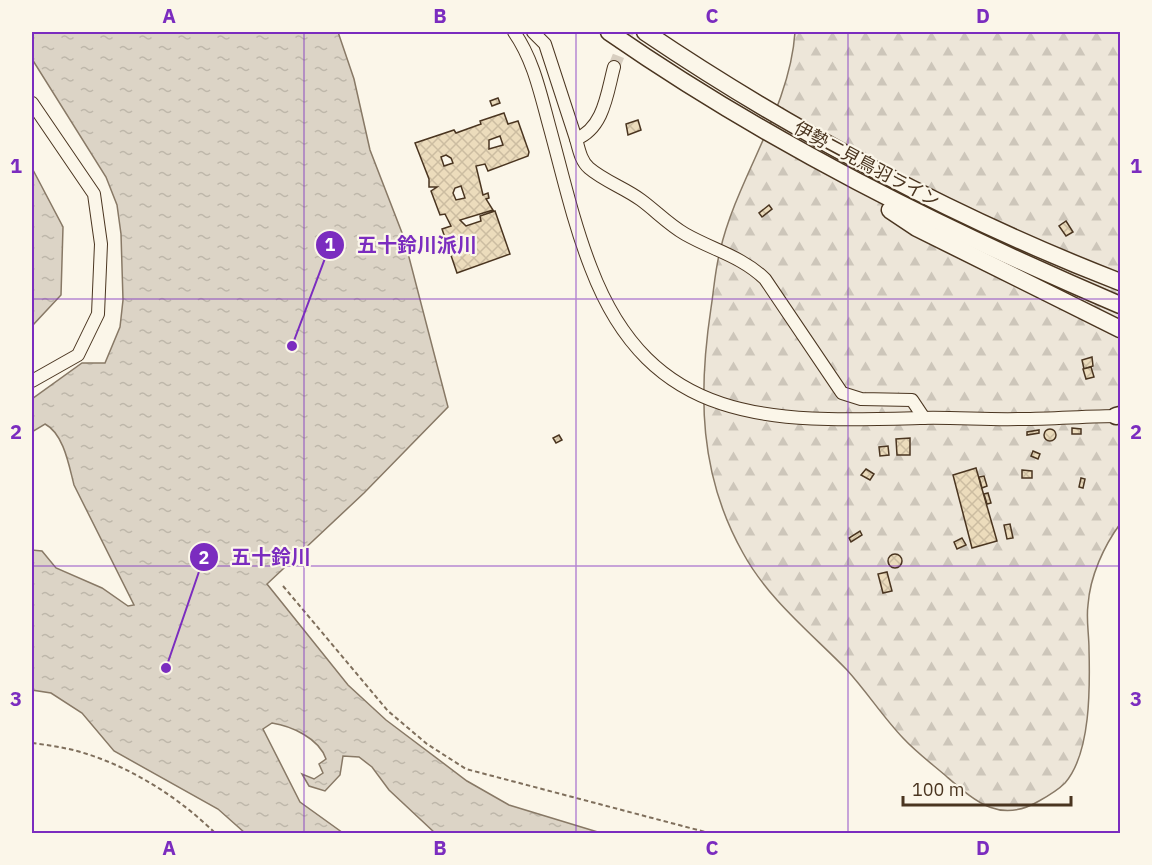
<svg xmlns="http://www.w3.org/2000/svg" width="1152" height="865" viewBox="0 0 1152 865" font-family="'IBM Plex Sans','Noto Sans JP',sans-serif">
  <defs>
    <pattern id="forest-firs" width="22" height="20" patternUnits="userSpaceOnUse" patternTransform="scale(1.5)"><rect width="22" height="20" fill="#ede6d9"/><path d="M5 1l3.5 6h-7zM16 11l3.5 6h-7z" fill="#cdc6ba"/></pattern>
    <pattern id="water-ripples" width="26" height="14" patternUnits="userSpaceOnUse" patternTransform="scale(1.5)"><rect width="26" height="14" fill="#dcd4c6"/><path d="M2 4q2-2 4 0t4 0M15 11q2-2 4 0t4 0" fill="none" stroke="#beb7aa"/></pattern>
    <pattern id="building-cross-hatch" width="8" height="8" patternUnits="userSpaceOnUse" patternTransform="scale(1.5)"><rect width="8" height="8" fill="#ecdcbc"/><path d="M0 0l8 8M0 8l8-8" fill="none" stroke="#ccbda1"/></pattern>
  </defs>
  <rect width="100%" height="100%" fill="#fbf6e9"/>
  <path fill="url(#forest-firs)" stroke="#887966" stroke-width="1.5" d="M795,32H1120V524C1104,546 1090,576 1088,605C1086,619 1089,634 1089,649C1090,687 1091,753 1065,783C1058,790 1048,796 1039,801C1000,824 976,802 946,776C932,764 916,752 903,738C883,717 867,692 847,670C811,633 768,599 743,553C699,475 698,394 711,308C714,289 715,270 720,251C737,177 790,109 795,32Z"/>
  <g fill="url(#water-ripples)" stroke="#887966" stroke-width="1.5">
    <path d="M32,32H338L354,79L370,150L404,238L448,407L364,493L267,584L348,685L386,720L467,781L509,805L601,833H435L389,790L372,767L359,757L343,756L340,775L325,791L309,786L302,774L314,779L323,773L319,764L326,759C319,738 291,726 272,723L263,729L300,802L343,833H245L218,809L114,751L82,713L51,693L32,690V550L42,551L56,568L102,588L128,606L134,605L74,485C69,466 64,434 45,424L32,432V399L82,363H105L120,327L123,300L121,234L117,205L106,177L32,59Z"/>
    <path d="M32,168L63,227L61,295L32,326Z"/>
  </g>
  <g fill="url(#building-cross-hatch)" stroke="#4a3520" stroke-width="1.5" fill-rule="evenodd">
    <path d="M498,98L500,103L492,106L490,101Z"/>
    <path d="M504,113L508,124L518,121L529,152L528,156L488,171L485,164L476,166L483,195L488,193L489,198L486,199L493,210L460,220L466,226L481,221L480,216L495,211L510,254L457,273L442,229L451,226L445,214L440,215L431,191L437,187H429V179L415,143L454,130L456,133L481,124L480,121ZM500,136L503,145L489,149V140ZM446,155L451,158L453,163L444,166L441,157ZM461,186L465,198L456,200L453,193L455,188Z"/>
    <path d="M638,120L641,130L628,135L626,124Z"/>
    <path d="M769,205L772,209L762,217L759,213Z"/>
    <path d="M1066,221L1073,232L1066,236L1059,226Z"/>
    <path d="M1092,357L1093,366L1084,369L1082,360Z"/>
    <path d="M1091,367L1094,377L1086,379L1083,369Z"/>
    <path d="M1072,428L1081,429V434H1072Z"/>
    <circle cx="1050" cy="435" r="6"/>
    <path d="M1039,430V433L1027,435V432Z"/>
    <path d="M559,435L562,440L556,443L553,438Z"/>
    <path d="M910,438V455H897L896,439Z"/>
    <path d="M888,446L889,455L880,456L879,447Z"/>
    <path d="M1033,451L1040,454L1038,459L1031,456Z"/>
    <path d="M976,468L997,541L972,548L953,475Z"/>
    <path d="M866,469L874,474L870,480L861,475Z"/>
    <path d="M1022,470L1032,471V478H1022Z"/>
    <path d="M984,476L987,486L982,488L979,477Z"/>
    <path d="M1081,478L1085,479L1083,488L1079,487Z"/>
    <path d="M988,493L991,503L987,504L984,494Z"/>
    <path d="M1010,524L1013,538L1007,539L1004,525Z"/>
    <path d="M860,531L862,535L851,542L849,538Z"/>
    <path d="M962,538L966,545L957,549L954,542Z"/>
    <circle cx="895" cy="561" r="7"/>
    <path d="M887,572L892,591L883,593L878,574Z"/>
  </g>
  <g fill="none" stroke-linecap="round" stroke-linejoin="round">
    <path stroke="#d8cfc1" stroke-width="12" stroke-dasharray="12 6" stroke-linecap="butt" d="M614,67L628,32"/>
    <g stroke="#4a3520" stroke-width="14">
      <g id="minor">
        <path d="M514,32C533,59 540,92 549,125C562,172 573,222 591,268C652,428 776,422 920,418C954,417 987,420 1021,419C1054,419 1087,416 1120,416"/>
        <path d="M533,32L545,44L576,139"/>
        <path d="M614,67C607,93 604,128 576,139C579,150 581,161 589,168C604,181 625,188 641,200C656,211 668,224 685,234C713,250 741,256 765,279L842,393L861,399L912,400L924,418"/>
        <path d="M32,103L94,194L101,244L98,314L78,355L32,381"/>
      </g>
    </g>
    <g stroke="#4a3520" stroke-width="19">
      <g id="major">
        <path d="M609,32C769,143 942,229 1120,305"/>
        <path d="M645,32C790,130 957,219 1120,282"/>
        <path d="M890,210L917,228L1120,329"/>
        <path d="M1116,416L1120,415"/>
      </g>
    </g>
    <g stroke="#7f6f5c" stroke-width="2" stroke-dasharray="4.5 3" stroke-linecap="butt">
      <path d="M283,586L388,711L427,744L466,769L713,834"/>
      <path d="M32,743C47,745 62,747 77,751C128,765 179,797 216,834"/>
    </g>
    <use href="#minor" stroke="#fbf6e9" stroke-width="12"/>
    <use href="#major" stroke="#fbf6e9" stroke-width="16"/>
  </g>
  <path fill="none" stroke="#7b2cbf" stroke-width="1.5" stroke-opacity="0.55" d="M304,32V834M576,32V834M848,32V834M32,299H1120M32,566H1120"/>
  <g text-anchor="middle" dominant-baseline="central" stroke-width="4.5" stroke-linejoin="round" paint-order="stroke">
    <g font-size="18" fill="#4a3520" stroke="#fbf6e9">
      <text transform="translate(867 164) rotate(28)">伊勢二見鳥羽ライン</text>
    </g>
  </g>
  <path fill="none" stroke="#7b2cbf" stroke-width="2" d="M292 346L330 245M166 668L204 557"/>
  <g fill="#7b2cbf" stroke="#fbf6e9" stroke-width="2">
    <circle cx="292" cy="346" r="6"/>
    <circle cx="166" cy="668" r="6"/>
    <circle cx="330" cy="245" r="15"/>
    <circle cx="204" cy="557" r="15"/>
  </g>
  <g font-size="18" text-anchor="middle" font-weight="bold" fill="#fff">
    <text x="330" y="251">1</text>
    <text x="204" y="564">2</text>
  </g>
  <g font-size="20" text-anchor="middle" font-weight="bold" fill="#7b2cbf" stroke="#fbf6e9" stroke-width="4.5" stroke-linejoin="round" paint-order="stroke">
    <text x="417" y="252">五十鈴川派川</text>
    <text x="271" y="564">五十鈴川</text>
  </g>
  <rect width="1152" height="865" fill="none" stroke="#fbf6e9" stroke-width="66"/>
  <path d="M903 796v9h168v-9" fill="none" stroke="#4a3520" stroke-width="3"/>
  <text x="912" y="796" font-size="18" fill="#4a3520" stroke="#fbf6e9" stroke-width="4.5" paint-order="stroke">100 m</text>
  <rect x="33" y="33" width="1086" height="799" fill="none" stroke="#7b2cbf" stroke-width="2"/>
  <g font-size="20" text-anchor="middle" font-weight="bold" fill="#7b2cbf">
    <text x="169" y="23">A</text>
    <text x="440" y="23">B</text>
    <text x="712" y="23">C</text>
    <text x="983" y="23">D</text>
    <text x="16" y="173">1</text>
    <text x="1136" y="173">1</text>
    <text x="16" y="439">2</text>
    <text x="1136" y="439">2</text>
    <text x="16" y="706">3</text>
    <text x="1136" y="706">3</text>
    <text x="169" y="855">A</text>
    <text x="440" y="855">B</text>
    <text x="712" y="855">C</text>
    <text x="983" y="855">D</text>
  </g>
</svg>
